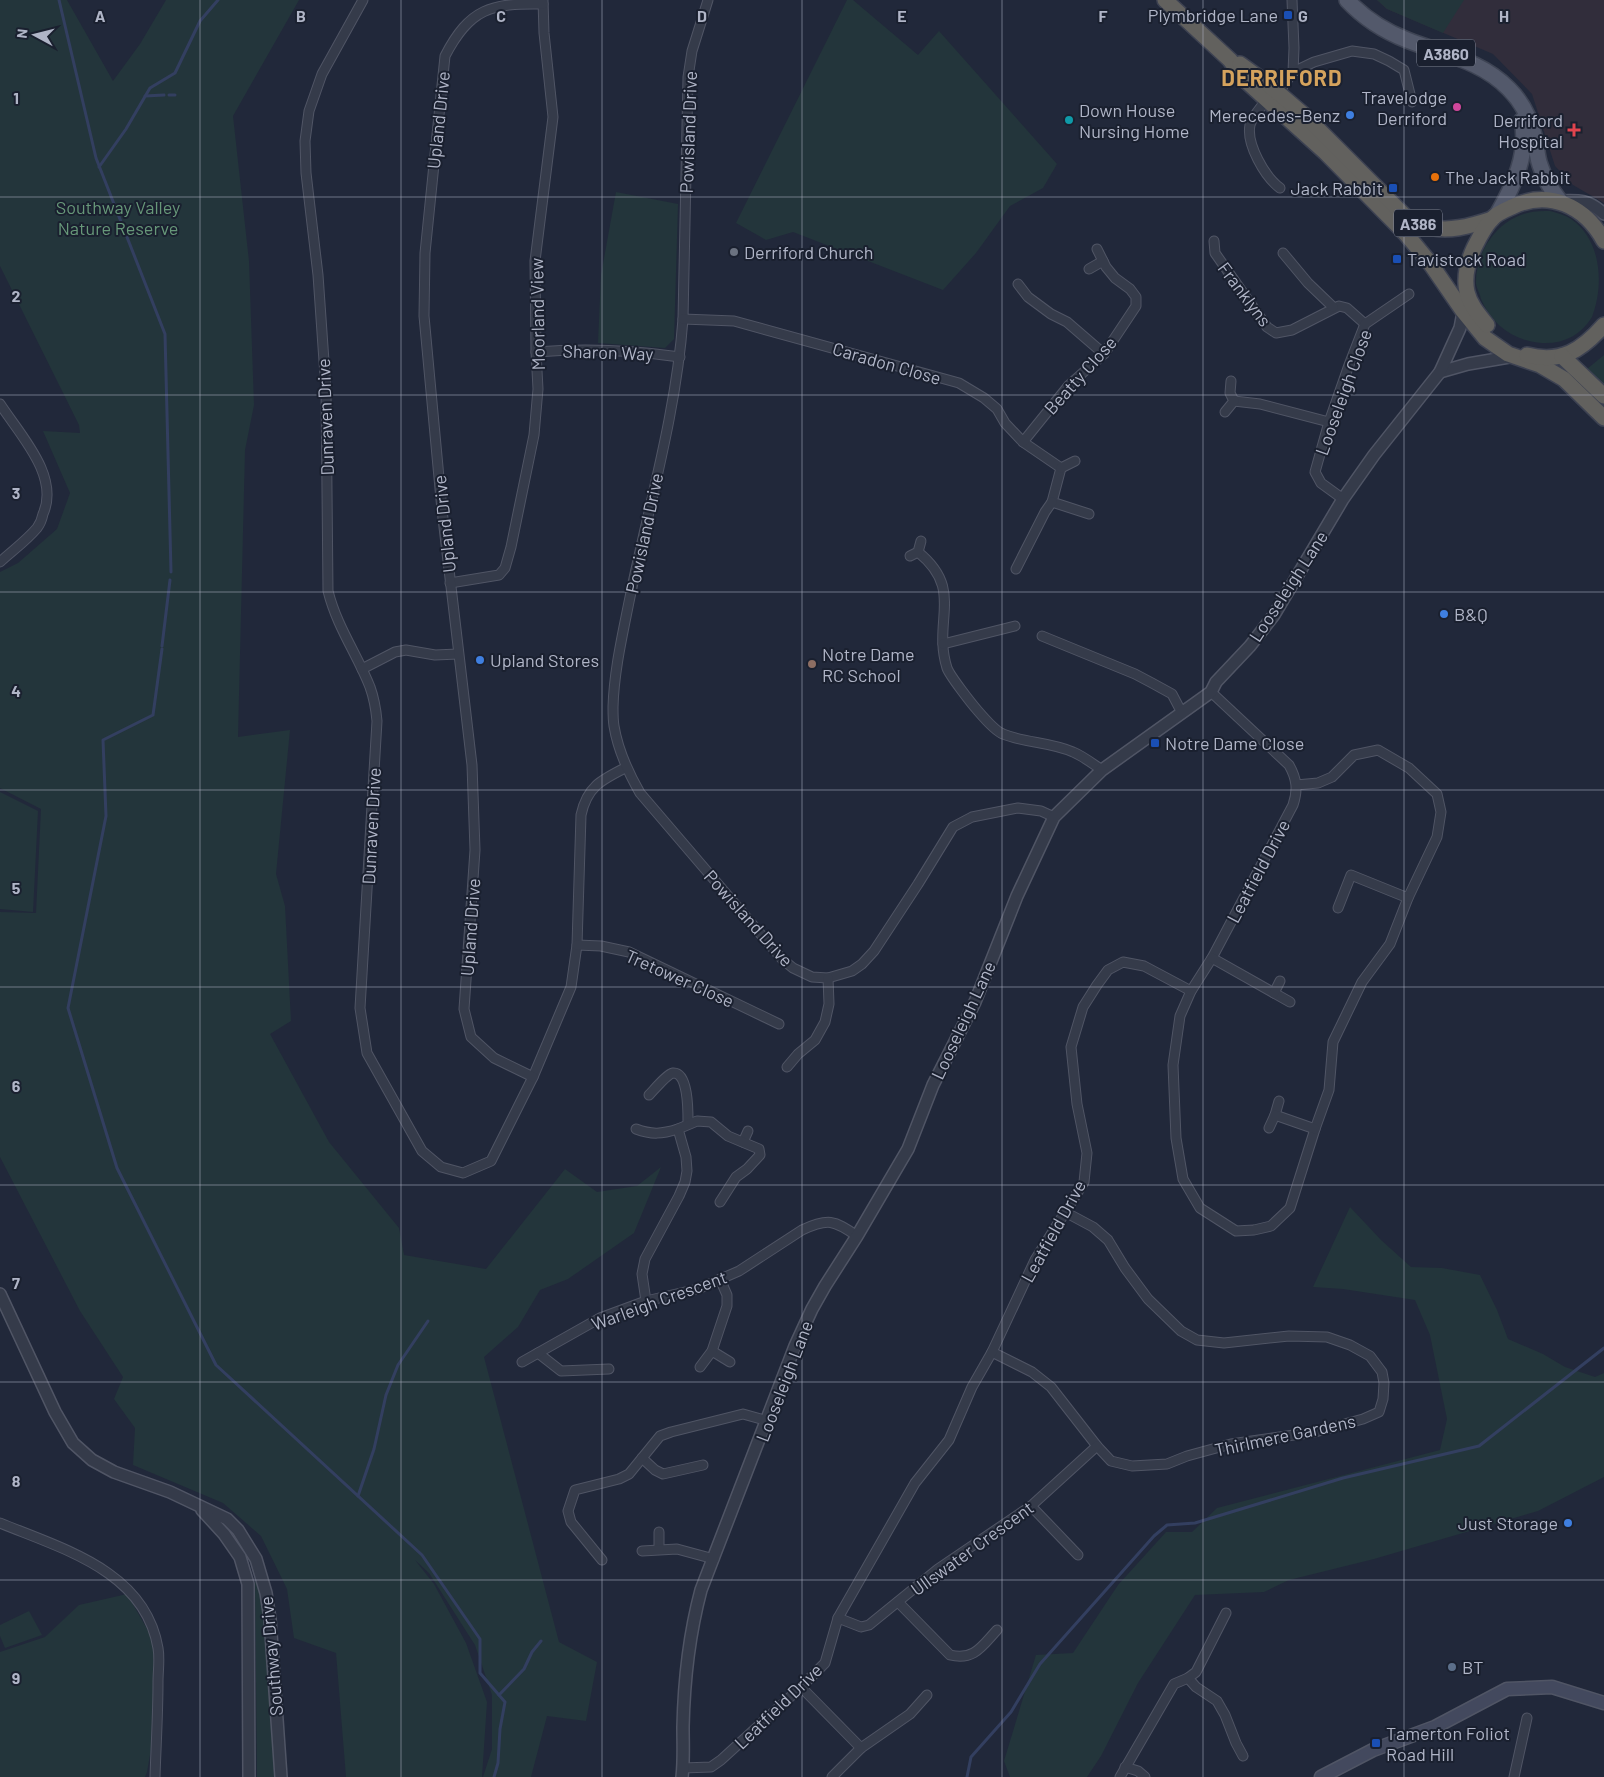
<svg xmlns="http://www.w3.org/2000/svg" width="1604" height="1777" viewBox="0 0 1604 1777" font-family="Barlow,sans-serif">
  <rect width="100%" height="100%" fill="#21283a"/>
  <path fill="#312d3b" d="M1377,0H1604V203L1573,185L1555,166L1532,94L1493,54L1387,9Z"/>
  <g fill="#23353b">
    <path d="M0,0H67L113,81L140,44L166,0H299L233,116L249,261L254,405L245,450L238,737L290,730L276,874L285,906L291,1021L270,1034L329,1142L399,1228L404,1255L486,1269L565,1169L597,1192L637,1186L661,1167L634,1233L568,1279L540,1290L518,1327L484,1357L559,1642L597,1662L586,1721L547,1716L531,1777H483L492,1749V1695L475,1645L429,1573L415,1560L434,1584L466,1643L487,1702L482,1777H346L336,1653L294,1638L287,1589L261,1536L223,1503L133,1465L135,1428L114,1399L123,1377L80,1311L0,1157V912L36,913L41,809L0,788V572L18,563L57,529L70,493L43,431L80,433L79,425L0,266Z"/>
    <path d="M847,0H853L918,55L939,31L1057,164L1043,188L1010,206L976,253L943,290L793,232L766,240L736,223Z"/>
    <path d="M1377,0H1464L1443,33L1387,9Z"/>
    <path d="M616,192L678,204L674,339L665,348L598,343L601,275Z"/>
    <path d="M1550,211C1557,213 1565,215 1571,219C1602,240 1604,286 1592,317C1581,335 1564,344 1542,343C1514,341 1492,325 1481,299C1480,294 1477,289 1476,284C1475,253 1496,221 1527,213C1535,211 1543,211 1550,211Z"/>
    <path d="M1604,355V385L1587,369Z"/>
    <path d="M0,792L38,811L33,912L0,909Z"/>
    <path d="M1350,1207L1381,1240L1411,1267L1442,1268L1480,1275L1497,1310L1508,1339L1543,1354L1565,1367L1595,1377L1604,1373V1477L1538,1511L1374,1559L1289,1580L1264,1592L1195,1595L1138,1683L1101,1756L1087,1777H1010L1004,1761L1036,1655L1073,1653L1118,1585L1166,1532H1192L1217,1508L1440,1450L1447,1419L1430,1335L1415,1300L1343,1289L1313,1287Z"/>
    <path d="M255,1581L272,1600L280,1777H257Z"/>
    <path d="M127,1594L154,1641L153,1738L147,1772L145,1777H0V1652L45,1637L79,1605Z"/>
    <path d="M29,1611L42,1635L5,1648L0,1636V1625Z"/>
  </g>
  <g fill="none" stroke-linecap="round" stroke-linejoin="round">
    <g stroke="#333f60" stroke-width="3">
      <path d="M59,0L96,158L165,334L171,572"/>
      <path d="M169,95H175"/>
      <path d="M145,96L164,95"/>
      <path d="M99,167L126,129L150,88L175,73L200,21L218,0"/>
      <path d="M162,646L170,580"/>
      <path d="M162,649L153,715L103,740L106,816L68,1008L117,1168L216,1365L422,1555L480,1639V1673L505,1702L500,1729L498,1763L494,1777"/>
      <path d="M358,1496L374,1449L386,1395L398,1365L428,1321"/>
      <path d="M499,1695L524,1669L532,1652L541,1641"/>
      <path d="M967,1777L971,1757L1011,1712L1040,1664L1154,1536L1167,1525L1195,1523L1343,1478L1479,1446L1604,1348"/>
    </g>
    <g stroke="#505565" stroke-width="11">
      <g id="minor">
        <path d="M363,0L322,74L309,111L305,141L306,173L318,275L326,390L328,591C337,627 357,654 370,687C374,698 376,710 377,721L360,1008L367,1053L422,1151L441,1167L463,1173L491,1161L533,1077L571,987L577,945L581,815C587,787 601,780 625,768"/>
        <path d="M708,0L692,51L688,77L683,319C676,415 648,508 629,602C622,637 614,672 613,707C613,713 613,720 614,726C618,751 628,772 640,793L782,959L793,968L812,977L828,978L852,971L862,964L874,951L918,884L953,827L972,817L1018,808L1041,811L1054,817"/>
        <path d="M1292,0L1294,48L1293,72"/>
        <path d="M1278,93L1293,72L1314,62L1352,51L1374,54L1389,61L1404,70L1412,102"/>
        <path d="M1267,99C1262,106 1252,117 1250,125C1246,144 1265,177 1280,188"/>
        <path d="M1214,241L1215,253L1267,327L1276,333L1292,330L1339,306L1347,308L1365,324"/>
        <path d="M1283,253L1308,283L1333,307"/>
        <path d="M1089,269L1103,261"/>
        <path d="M1018,284L1028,297L1051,314L1067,322L1104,354"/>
        <path d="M683,319L734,321L959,383L984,398L997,409L1005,423L1023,442L1061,468L1052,502L1089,514"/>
        <path d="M536,352C585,348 632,350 680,357"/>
        <path d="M1234,401L1260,404L1329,422"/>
        <path d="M0,404C20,435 60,476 43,514C42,519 40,524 37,528C26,541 12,551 0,562"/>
        <path d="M1225,412L1234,401L1230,393L1231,381"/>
        <path d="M1023,442L1069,385L1104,354L1136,306V297L1130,289L1115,278L1106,267L1097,249"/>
        <path d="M1061,468L1075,461"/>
        <path d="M1343,499L1321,483L1315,472L1329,422L1349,365L1365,324L1409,294"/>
        <path d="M918,552C965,590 932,620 947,668C950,676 971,703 978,711C984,718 995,731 1003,734C1025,743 1051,742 1073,752C1083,756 1093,764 1102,770"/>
        <path d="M910,556L918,552L921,541"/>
        <path d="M1016,569L1045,512L1052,502"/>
        <path d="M450,583L499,575L505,568L511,547L534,435L538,389L536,352L535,261L553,117L544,33L543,0"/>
        <path d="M1042,636L1135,674L1152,683L1172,694L1182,713"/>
        <path d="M943,644L1015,626"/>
        <path d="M362,669L395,652L406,650L435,655L458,654"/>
        <path d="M1211,692L1289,765C1297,779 1298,790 1293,805L1212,958L1191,991L1180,1016L1173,1065L1176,1138L1183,1179L1200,1208L1236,1231L1254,1230L1271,1226L1290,1208L1315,1129L1329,1090L1333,1042L1362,982L1390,944L1408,898L1437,837L1441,812L1437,794L1409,768L1378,750L1354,755L1332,777L1318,783L1296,785"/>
        <path d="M1338,908L1351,875L1408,898"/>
        <path d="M577,945L601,946L629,952L779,1024"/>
        <path d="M1212,958L1290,1002"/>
        <path d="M1274,993L1280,981"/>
        <path d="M787,1067L798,1054L815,1040L825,1022L829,1004L828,978"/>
        <path d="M533,1077L494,1058L471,1037L464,1009L475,850L472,765L442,510L424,316L425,253L445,56C470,8 491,3 543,4"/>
        <path d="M649,1095C654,1090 667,1074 673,1073C689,1072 688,1114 688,1124"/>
        <path d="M1275,1115L1279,1101"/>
        <path d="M1269,1128L1275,1115L1315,1129"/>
        <path d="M636,1129C652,1135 662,1134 678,1129"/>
        <path d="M743,1142L748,1131"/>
        <path d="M646,1301L642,1274L645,1259L679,1196L685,1182L687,1171L686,1157L678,1129L697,1121L711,1122L728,1136L759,1149L760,1155L747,1169L736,1177L720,1202"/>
        <path d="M712,1351L730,1362"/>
        <path d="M992,1352L1032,1372L1051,1387L1097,1446L1111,1461L1132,1466L1167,1464L1187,1456L1231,1444L1315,1432L1363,1419L1379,1412L1383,1399L1384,1383L1382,1372L1370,1356L1350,1345L1327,1337L1289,1336L1224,1343L1197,1340L1181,1331L1148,1299L1125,1268L1108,1240L1093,1227L1065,1212"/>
        <path d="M538,1353L561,1371L609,1369"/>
        <path d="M522,1362L600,1318L646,1301L698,1289L739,1271L802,1230C828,1218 834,1220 857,1236"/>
        <path d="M700,1367L712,1351L727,1306V1295L720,1279"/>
        <path d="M642,1458L655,1470L663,1474L703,1465"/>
        <path d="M1031,1506L1078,1555"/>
        <path d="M0,1523C63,1549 145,1571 158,1648C160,1659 158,1671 158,1682C158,1714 156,1745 155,1777"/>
        <path d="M659,1532V1549"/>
        <path d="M642,1551L677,1549L714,1559"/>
        <path d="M602,1560L571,1522L568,1511L575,1490L619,1479L629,1474L660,1436L671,1432L743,1414L768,1421"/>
        <path d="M898,1602L950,1655C974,1661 982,1646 997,1630"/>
        <path d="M838,1618L861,1627L869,1625L938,1569L1031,1506L1097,1446"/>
        <path d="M1188,1678L1196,1687L1217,1701L1225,1715L1236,1743L1243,1756"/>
        <path d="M801,1687L861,1748"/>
        <path d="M1125,1767L1138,1771L1145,1777"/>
        <path d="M683,1768L711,1767L721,1760L801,1687L825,1663L838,1618L915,1483L949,1440L972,1387L992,1352L1035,1260L1084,1182L1087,1153L1077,1104L1071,1047L1083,1007L1097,985L1108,970L1123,962L1144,966L1191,991"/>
        <path d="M832,1777L861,1748L910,1714L927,1695"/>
        <path d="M1120,1777L1174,1684L1188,1678L1196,1672L1226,1613"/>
        <path d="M1514,1777L1527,1718"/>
      </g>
    </g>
    <g stroke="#505565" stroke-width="14">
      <g id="tertiary">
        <path d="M1560,201C1580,200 1589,200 1604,214"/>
        <path d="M1440,372L1468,364L1515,356"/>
        <path d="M0,1294L55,1412L73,1443L92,1460L114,1472L170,1492L227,1519L238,1530L256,1559L266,1593L270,1619L281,1777"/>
        <path d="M202,1510L224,1534L240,1557L248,1584L249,1777"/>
        <path d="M682,1777C684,1760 683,1744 683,1727C684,1681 689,1635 701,1590L795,1346L812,1309L825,1286L857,1236L908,1149L933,1085L975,1002L1017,896L1054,817L1102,770L1211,692L1216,682L1250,646L1274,615L1343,499L1374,455L1440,372L1460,328L1464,307"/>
      </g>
    </g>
    <g stroke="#505565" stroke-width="15">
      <path id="secondary" d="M1321,1777L1373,1750L1435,1727L1507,1689L1552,1687L1604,1703"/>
    </g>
    <g stroke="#3e4454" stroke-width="18">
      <g id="primary">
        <path d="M1347,0C1363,17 1384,31 1407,40C1442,54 1481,60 1509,89C1522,102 1531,120 1535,139C1537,148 1537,157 1540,165C1544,178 1552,191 1560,201"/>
        <path d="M1498,213C1514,185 1529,153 1522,120"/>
      </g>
    </g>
    <g stroke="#3d4252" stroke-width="18">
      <g id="trunk">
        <path d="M1165,0L1230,60L1245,80L1325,152L1406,234L1430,263L1463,311L1485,338L1508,354L1540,365L1564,379L1604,418"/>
        <path d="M1240,64L1269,85L1304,115L1407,218C1413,220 1419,224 1425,226C1447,233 1471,226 1492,219"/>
        <path d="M1487,325C1479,315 1470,305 1467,292C1464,278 1468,261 1474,248C1479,238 1484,227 1492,219C1497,213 1505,210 1512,207C1549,189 1585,206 1604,241"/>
        <path d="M1527,355C1561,364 1582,350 1604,325"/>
        <path d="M1562,356L1604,396"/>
      </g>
    </g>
    <use href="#minor" stroke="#353b4a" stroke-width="9"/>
    <use href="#tertiary" stroke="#353b4a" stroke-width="11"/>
    <use href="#secondary" stroke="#43495e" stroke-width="12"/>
    <use href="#primary" stroke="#53596b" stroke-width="15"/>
    <use href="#trunk" stroke="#62615e" stroke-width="15"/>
  </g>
  <path fill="none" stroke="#b0b5c7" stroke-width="1" stroke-opacity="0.55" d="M200,0V1777M401,0V1777M602,0V1777M802,0V1777M1002,0V1777M1203,0V1777M1404,0V1777M0,197H1604M0,395H1604M0,592H1604M0,790H1604M0,987H1604M0,1185H1604M0,1382H1604M0,1580H1604"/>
  <g fill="#1a4fb4" stroke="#1a202f" stroke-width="2">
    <rect x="1283" y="10" width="10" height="10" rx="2.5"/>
    <rect x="1388" y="183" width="10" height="10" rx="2.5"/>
    <rect x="1392" y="254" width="10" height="10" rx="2.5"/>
    <rect x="1150" y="738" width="10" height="10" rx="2.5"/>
    <rect x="1371" y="1738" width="10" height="10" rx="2.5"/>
  </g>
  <circle fill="#d1479c" stroke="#1a202f" stroke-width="2" cx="1457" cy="107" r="5"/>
  <g fill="#3f7fe0" stroke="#1a202f" stroke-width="2">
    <circle cx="1350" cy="115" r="5"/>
    <circle cx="1444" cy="614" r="5"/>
    <circle cx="480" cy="660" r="5"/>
    <circle cx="1568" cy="1523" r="5"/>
  </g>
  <circle fill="#0f9aa8" stroke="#1a202f" stroke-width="2" cx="1069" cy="120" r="5"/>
  <path fill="#e0444e" stroke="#1a202f" stroke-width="2" d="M1571.5 122.5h5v5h5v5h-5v5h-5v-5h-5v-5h5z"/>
  <circle fill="#e8710a" stroke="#1a202f" stroke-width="2" cx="1435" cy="177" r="5"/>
  <circle fill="#6b7280" stroke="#1a202f" stroke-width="2" cx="734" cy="252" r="5"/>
  <circle fill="#8d6e63" stroke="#1a202f" stroke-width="2" cx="812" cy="664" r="5"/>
  <circle fill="#5c6f8a" stroke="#1a202f" stroke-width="2" cx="1452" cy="1667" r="5"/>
  <g text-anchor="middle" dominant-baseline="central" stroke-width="4" stroke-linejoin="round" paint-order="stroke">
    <g fill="#1a202f" stroke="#838899" stroke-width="1">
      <rect x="1417" y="39.5" width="58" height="27" rx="4"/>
      <rect x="1394" y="209.5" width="48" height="27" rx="4"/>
    </g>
    <g font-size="16" font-weight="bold" fill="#b0b5c7">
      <text x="1446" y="53">A3860</text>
      <text x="1418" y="223">A386</text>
    </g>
    <g font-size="18" fill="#b0b5c7" stroke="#1a202f" text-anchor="start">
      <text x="1278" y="15" text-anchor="end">Plymbridge Lane</text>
      <text x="1447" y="97" text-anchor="end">Travelodge<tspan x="1447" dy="21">Derriford</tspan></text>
      <text x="1079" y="110">Down House<tspan x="1079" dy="21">Nursing Home</tspan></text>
      <text x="1340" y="115" text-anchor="end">Merecedes-Benz</text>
      <text x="1563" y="120" text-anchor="end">Derriford<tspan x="1563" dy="21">Hospital</tspan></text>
      <text x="1445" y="177">The Jack Rabbit</text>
      <text x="1383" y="188" text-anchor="end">Jack Rabbit</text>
      <text x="744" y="252">Derriford Church</text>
      <text x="1407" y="259">Tavistock Road</text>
      <text x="1454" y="614">B&amp;Q</text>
      <text x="822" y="654">Notre Dame<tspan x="822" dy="21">RC School</tspan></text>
      <text x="490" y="660">Upland Stores</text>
      <text x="1165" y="743">Notre Dame Close</text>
      <text x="1558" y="1523" text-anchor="end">Just Storage</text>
      <text x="1462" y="1667">BT</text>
      <text x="1386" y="1733">Tamerton Foliot<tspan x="1386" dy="21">Road Hill</tspan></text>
    </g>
    <g font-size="18" fill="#b0b5c7" stroke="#1a202f">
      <text transform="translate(438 120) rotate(-84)">Upland Drive</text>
      <text transform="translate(688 132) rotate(-88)">Powisland Drive</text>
      <text transform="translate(1245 294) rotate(53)">Franklyns</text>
      <text transform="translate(537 314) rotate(-91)">Moorland View</text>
      <text transform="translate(608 352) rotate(2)">Sharon Way</text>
      <text transform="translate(887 363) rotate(16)">Caradon Close</text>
      <text transform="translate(1080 375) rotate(-48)">Beatty Close</text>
      <text transform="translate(1343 392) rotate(-70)">Looseleigh Close</text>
      <text transform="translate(325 417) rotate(-92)">Dunraven Drive</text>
      <text transform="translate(444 524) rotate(-96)">Upland Drive</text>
      <text transform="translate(644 533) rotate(-78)">Powisland Drive</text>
      <text transform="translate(1288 586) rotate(-57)">Looseleigh Lane</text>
      <text transform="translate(371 826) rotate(-87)">Dunraven Drive</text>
      <text transform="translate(1258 871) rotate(-62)">Leatfield Drive</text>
      <text transform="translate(749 918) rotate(48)">Powisland Drive</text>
      <text transform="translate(470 927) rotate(-86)">Upland Drive</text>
      <text transform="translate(680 978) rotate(24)">Tretower Close</text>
      <text transform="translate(963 1020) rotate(-65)">Looseleigh Lane</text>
      <text transform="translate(1053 1231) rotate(-61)">Leatfield Drive</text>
      <text transform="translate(659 1300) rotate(-20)">Warleigh Crescent</text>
      <text transform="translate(784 1381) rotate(-69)">Looseleigh Lane</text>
      <text transform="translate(1285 1435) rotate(-12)">Thirlmere Gardens</text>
      <text transform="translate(972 1548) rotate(-36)">Ullswater Crescent</text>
      <text transform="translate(271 1656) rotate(-95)">Southway Drive</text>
      <text transform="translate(778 1706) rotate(-44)">Leatfield Drive</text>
    </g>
    <g font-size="18" fill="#679879" stroke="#1a202f">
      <text x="118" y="207">Southway Valley<tspan x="118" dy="21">Nature Reserve</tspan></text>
    </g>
    <g font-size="22" font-weight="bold" letter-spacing="1" fill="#d5a35d" stroke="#1a202f">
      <text x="1282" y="77">DERRIFORD</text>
    </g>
  </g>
  <g font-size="16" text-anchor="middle" font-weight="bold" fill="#b0b5c7" stroke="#1a202f" stroke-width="4" stroke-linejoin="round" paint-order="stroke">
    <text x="100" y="22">A</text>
    <text x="301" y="22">B</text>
    <text x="501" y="22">C</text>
    <text x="702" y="22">D</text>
    <text x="902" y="22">E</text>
    <text x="1103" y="22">F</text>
    <text x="1303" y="22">G</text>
    <text x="1504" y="22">H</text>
    <text x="16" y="104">1</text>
    <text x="16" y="302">2</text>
    <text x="16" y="499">3</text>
    <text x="16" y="697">4</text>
    <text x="16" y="894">5</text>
    <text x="16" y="1092">6</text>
    <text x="16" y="1289">7</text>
    <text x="16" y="1487">8</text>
    <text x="16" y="1684">9</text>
  </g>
  <g transform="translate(35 35) rotate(277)" stroke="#1a202f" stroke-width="4" paint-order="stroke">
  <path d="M0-4L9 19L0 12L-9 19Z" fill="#b0b5c7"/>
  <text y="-8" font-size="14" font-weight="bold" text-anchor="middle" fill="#b0b5c7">N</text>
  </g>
</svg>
